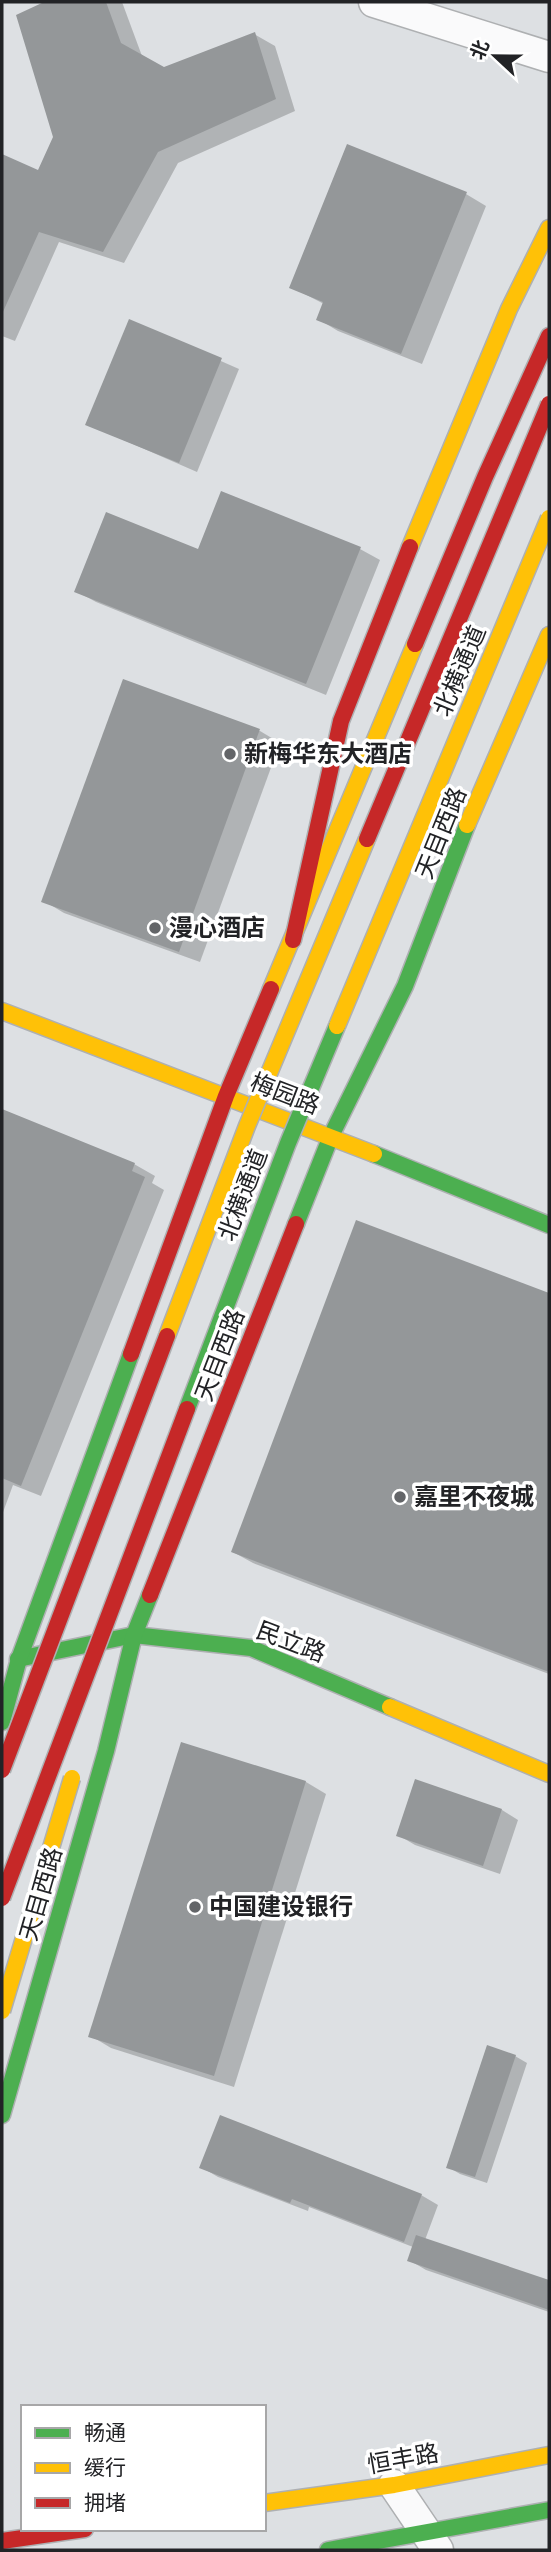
<svg xmlns="http://www.w3.org/2000/svg" width="551" height="2552" viewBox="0 0 551 2552" font-family="Karla,'Noto Sans SC',sans-serif">
  <rect width="100%" height="100%" fill="#dde0e3"/>
  <g fill="#0003">
    <path d="M49,2H122L142,56L164,69L254,34L275,46L295,111L178,163L124,263L59,242L15,341L2,336V156L39,172L55,137L18,15Z"/>
    <path d="M466,194L486,206L422,364L338,331L318,319L324,304L291,287Z"/>
    <path d="M130,321L239,369L197,472L87,424Z"/>
    <path d="M360,549L380,560L326,695L96,602L76,591L199,551Z"/>
    <path d="M124,682L260,731L280,743L200,962L64,913L44,901Z"/>
    <path d="M2,1111L134,1164L155,1176L152,1183L164,1190L41,1496L13,1485L2,1515Z"/>
    <path d="M357,1222L549,1294V1674L253,1563L233,1552Z"/>
    <path d="M182,1744L306,1782L326,1794L234,2087L111,2048L91,2036Z"/>
    <path d="M502,1810L518,1820L500,1874L415,1845L398,1835Z"/>
    <path d="M515,2056L527,2063L487,2183L460,2174L448,2167Z"/>
    <path d="M201,2167L421,2195L438,2205L425,2240L549,2282V2312L426,2270L409,2260L413,2247L309,2207L308,2211L218,2177Z"/>
  </g>
  <g fill="#949799">
    <path d="M44,2H106L121,43L164,67L255,32L276,99L158,152L103,252L39,232L2,314V154L38,170L53,137L16,15Z"/>
    <path d="M347,144L467,192L401,354L316,320L323,302L289,288Z"/>
    <path d="M129,319L222,358L179,463L85,425Z"/>
    <path d="M221,491L361,547L306,684L74,592L106,512L198,549Z"/>
    <path d="M123,679L260,729L179,952L41,902Z"/>
    <path d="M2,1109L135,1163L132,1171L145,1177L21,1486L2,1478Z"/>
    <path d="M356,1220L549,1293V1672L231,1552Z"/>
    <path d="M181,1742L306,1781L214,2076L88,2037Z"/>
    <path d="M415,1779L502,1809L483,1866L396,1836Z"/>
    <path d="M487,2045L516,2055L475,2177L446,2168Z"/>
    <path d="M220,2115L422,2194L404,2242L292,2199L290,2203L199,2168Z"/>
    <path d="M416,2235L549,2280V2310L407,2261Z"/>
  </g>
  <g fill="none" stroke-linecap="round" stroke-linejoin="round">
    <g stroke="#aeb0b2" stroke-width="33">
      <g id="street">
        <path d="M374,2L549,57"/>
        <path d="M394,2485L438,2550"/>
      </g>
    </g>
    <g stroke="#aeb0b2" stroke-width="19">
      <g id="fast">
        <path d="M374,1154L549,1225"/>
        <path d="M296,1224L331,1136L405,986L467,825"/>
        <path d="M18,1659L134,1635L251,1648L390,1707"/>
        <path d="M2,1722L19,1659L131,1354"/>
        <path d="M2,2115L106,1751L134,1635L150,1595"/>
        <path d="M328,2550L549,2510"/>
      </g>
    </g>
    <g stroke="#aeb0b2" stroke-width="19">
      <g id="slow">
        <path d="M410,547L509,309L549,228"/>
        <path d="M467,825L549,635"/>
        <path d="M271,989L415,644"/>
        <path d="M2,1011L374,1154"/>
        <path d="M390,1707L549,1774"/>
        <path d="M264,2503L394,2485L549,2455"/>
      </g>
    </g>
    <g stroke="#aeb0b2" stroke-width="19">
      <g id="jam">
        <path d="M415,644L485,477L549,336"/>
        <path d="M293,940L341,721L410,547"/>
        <path d="M131,1354L226,1096L271,989"/>
        <path d="M150,1595L296,1224"/>
        <path d="M2,2541L85,2529"/>
      </g>
    </g>
    <use href="#street" stroke="#fafafb" stroke-width="30"/>
    <use href="#fast" stroke="#4caf50" stroke-width="16"/>
    <use href="#slow" stroke="#ffc107" stroke-width="16"/>
    <use href="#jam" stroke="#c62828" stroke-width="16"/>
    <g stroke="#aeb0b2" stroke-width="19" stroke-linecap="butt">
      <path id="fast-bridge" d="M187,1409L288,1143L337,1026"/>
    </g>
    <g stroke="#aeb0b2" stroke-width="19" stroke-linecap="butt">
      <g id="slow-bridge">
        <path d="M337,1026L549,518"/>
        <path d="M167,1336L247,1126L367,839"/>
        <path d="M2,2011L72,1778"/>
      </g>
    </g>
    <g stroke="#aeb0b2" stroke-width="19" stroke-linecap="butt">
      <g id="jam-bridge">
        <path d="M367,839L549,404"/>
        <path d="M2,1770L167,1336"/>
        <path d="M2,1898L187,1409"/>
      </g>
    </g>
    <use href="#fast-bridge" stroke="#4caf50" stroke-width="16"/>
    <use href="#slow-bridge" stroke="#ffc107" stroke-width="16"/>
    <use href="#jam-bridge" stroke="#c62828" stroke-width="16"/>
  </g>
  <g fill="#636568" stroke="#fff" stroke-width="2.5">
    <circle cx="230" cy="754" r="7"/>
    <circle cx="155" cy="928" r="7"/>
    <circle cx="400" cy="1497" r="7"/>
    <circle cx="195" cy="1907" r="7"/>
  </g>
  <g text-anchor="middle" dominant-baseline="central" stroke-width="7" stroke-linejoin="round" paint-order="stroke">
    <g font-size="24" fill="#222326" stroke="#fff">
      <text transform="translate(460 671) rotate(-67)">北横通道</text>
      <text transform="translate(441 833) rotate(-68)">天目西路</text>
      <text transform="translate(285 1094) rotate(21)">梅园路</text>
      <text transform="translate(243 1195) rotate(-69)">北横通道</text>
      <text transform="translate(220 1355) rotate(-69)">天目西路</text>
      <text transform="translate(291 1642) rotate(21)">民立路</text>
      <text transform="translate(41 1894) rotate(-74)">天目西路</text>
      <text transform="translate(403 2459) rotate(-10)">恒丰路</text>
    </g>
    <g font-size="24" font-weight="bold" fill="#222326" stroke="#fff" text-anchor="start">
      <text x="244" y="754">新梅华东大酒店</text>
      <text x="169" y="928">漫心酒店</text>
      <text x="414" y="1497">嘉里不夜城</text>
      <text x="209" y="1907">中国建设银行</text>
    </g>
  </g>
  <rect width="551" height="2552" fill="none" stroke="#222326" stroke-width="7"/>
  <rect x="21" y="2405" width="245" height="126" fill="#ffffff" stroke="#a7a7a8" stroke-width="2"/>
  <rect x="35" y="2428" width="35" height="10" fill="#4caf50" stroke="#a7a7a8" stroke-width="2"/>
  <text x="84" y="2440" font-size="21" fill="#222326">畅通</text>
  <rect x="35" y="2463" width="35" height="10" fill="#ffc107" stroke="#a7a7a8" stroke-width="2"/>
  <text x="84" y="2475" font-size="21" fill="#222326">缓行</text>
  <rect x="35" y="2498" width="35" height="10" fill="#c62828" stroke="#a7a7a8" stroke-width="2"/>
  <text x="84" y="2510" font-size="21" fill="#222326">拥堵</text>
  <g transform="translate(495 56) rotate(292)" stroke="#ffffff" stroke-width="5" paint-order="stroke">
  <path d="M0-5L12 26L0 18L-12 26Z" fill="#222326"/>
  <text y="-10" font-size="19" font-weight="bold" text-anchor="middle" fill="#222326">北</text>
  </g>
</svg>
